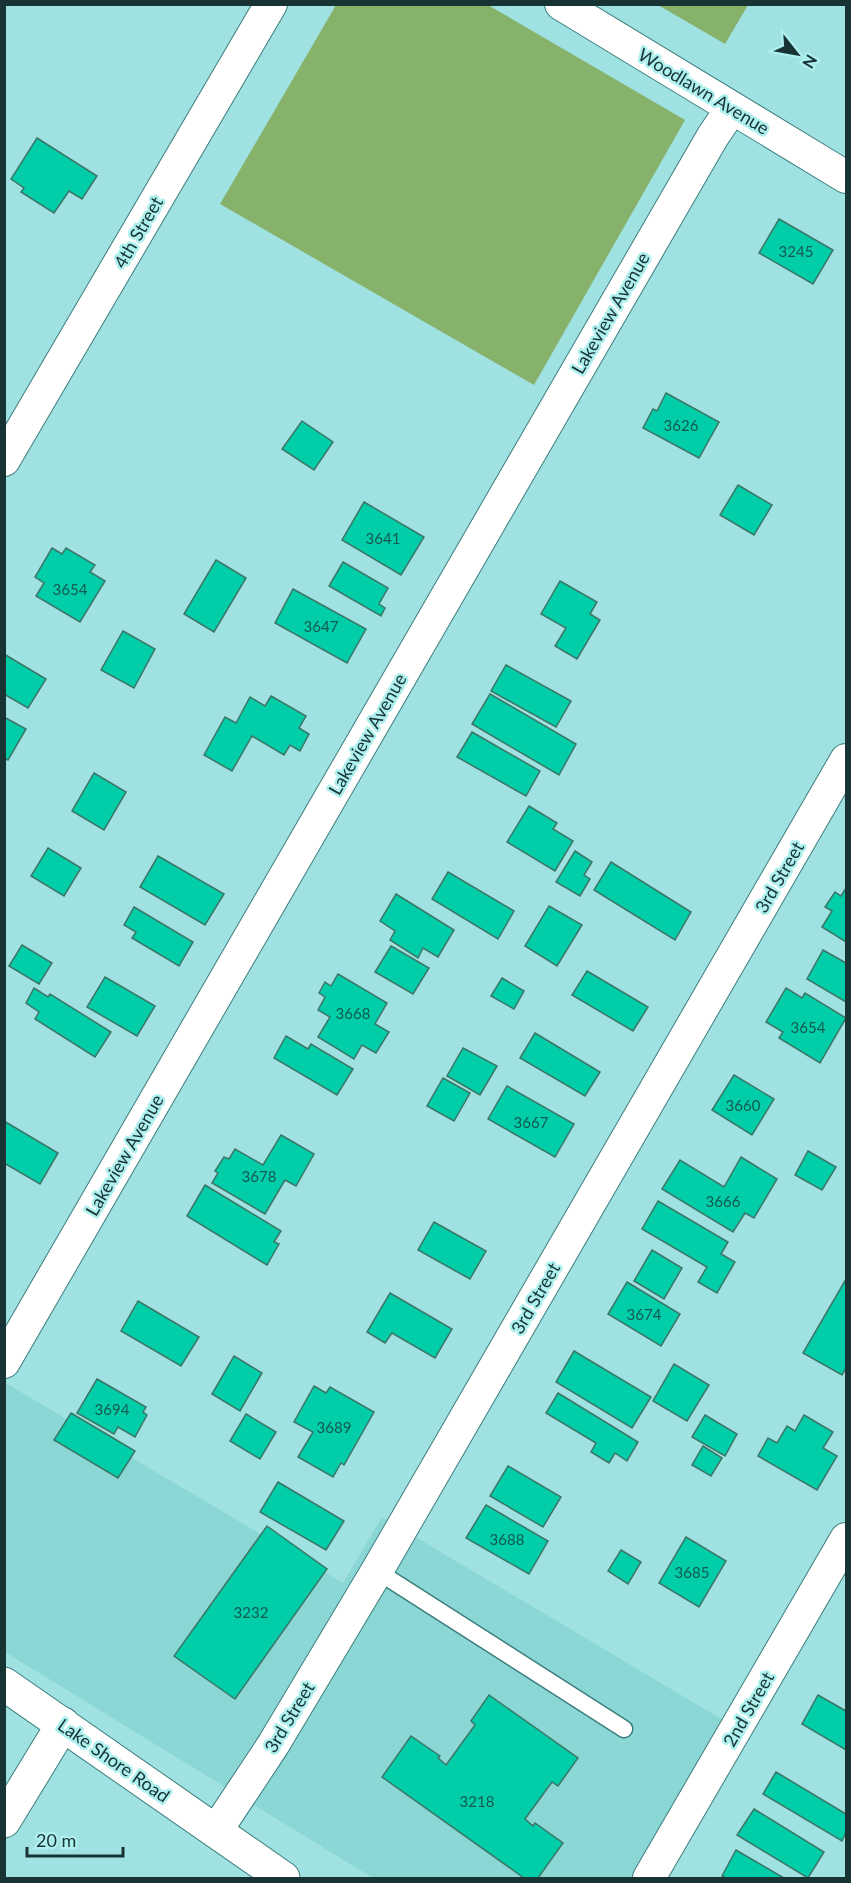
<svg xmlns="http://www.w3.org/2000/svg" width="851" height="1883" viewBox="0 0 851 1883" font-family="Lato,sans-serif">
  <rect width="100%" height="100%" fill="#a0e2e1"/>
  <path fill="#8ad7d5" d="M4,1382L343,1583L382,1517L733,1726L642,1878H373L5,1652Z"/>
  <g fill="#86b26b">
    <path d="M336,5H488L685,120L534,385L220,204Z"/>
    <path d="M658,5H748L725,44Z"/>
  </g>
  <g fill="#01cda9" stroke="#3c7666" stroke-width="1.5">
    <path d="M37,138L97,176L82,199L69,191L54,213L21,192L24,188L11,179Z"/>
    <path d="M779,219L833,250L813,284L759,253Z"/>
    <path d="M666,393L719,422L699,458L643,428L653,409L657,411Z"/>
    <path d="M302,421L333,442L314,470L282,449Z"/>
    <path d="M738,485L772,505L754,535L720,515Z"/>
    <path d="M364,502L424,537L401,575L342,540Z"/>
    <path d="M52,548L62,554L66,548L95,565L90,572L105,581L80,622L36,596L44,583L35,577Z"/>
    <path d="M216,560L246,578L214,632L184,614Z"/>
    <path d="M343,562L388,588L379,604L385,608L381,616L329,586Z"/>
    <path d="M560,581L597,602L590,614L600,620L577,659L555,646L566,628L541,614Z"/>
    <path d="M293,589L366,629L347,663L275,623Z"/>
    <path d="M123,631L155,649L134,688L101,670Z"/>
    <path d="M4,654L46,679L28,708L4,694Z"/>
    <path d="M506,665L571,701L556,727L491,691Z"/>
    <path d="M490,694L576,744L559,775L472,724Z"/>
    <path d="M271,696L306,716L299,728L309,734L300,751L290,745L284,755L252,736L232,771L204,755L225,717L236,723L250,697L265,706Z"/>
    <path d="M4,717L26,729L8,760L4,758Z"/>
    <path d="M472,732L540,771L526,796L457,757Z"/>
    <path d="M94,773L126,792L104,830L72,811Z"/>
    <path d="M529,806L557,823L553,829L573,841L555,871L507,842Z"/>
    <path d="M48,848L81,868L64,896L31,876Z"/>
    <path d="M575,851L592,862L584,875L590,879L580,896L556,882Z"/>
    <path d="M158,856L224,894L205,925L140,887Z"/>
    <path d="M611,862L691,912L675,940L594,890Z"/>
    <path d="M448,872L514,911L498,939L432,899Z"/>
    <path d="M846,888V942L822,927L832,911L825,907L835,892L841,896Z"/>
    <path d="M396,894L454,930L438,957L423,948L418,958L390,940L395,931L380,921Z"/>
    <path d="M549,906L582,925L557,966L525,946Z"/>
    <path d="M134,907L193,942L179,966L132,938L136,932L124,925Z"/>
    <path d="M22,945L52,963L39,984L9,966Z"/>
    <path d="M391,946L429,968L413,994L375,972Z"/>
    <path d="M823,950L846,963V1002L807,979Z"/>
    <path d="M587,971L648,1007L633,1031L572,995Z"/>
    <path d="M338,974L387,1003L375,1024L389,1032L376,1053L362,1045L354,1059L318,1037L330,1017L318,1010L325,997L319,993L325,982L331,986Z"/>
    <path d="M105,977L155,1006L137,1036L87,1007Z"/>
    <path d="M502,978L524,991L514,1009L491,996Z"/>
    <path d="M34,988L48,997L50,994L111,1032L95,1057L35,1019L39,1012L26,1003Z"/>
    <path d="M786,988L802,998L805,993L846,1018L820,1063L779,1038L783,1032L766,1022Z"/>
    <path d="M535,1033L600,1072L585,1096L520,1058Z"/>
    <path d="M286,1036L308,1049L311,1044L353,1069L337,1095L274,1058Z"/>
    <path d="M463,1048L497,1066L480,1095L447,1076Z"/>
    <path d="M734,1075L774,1099L752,1135L712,1110Z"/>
    <path d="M443,1078L470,1093L454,1121L427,1106Z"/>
    <path d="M507,1086L574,1124L555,1157L488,1119Z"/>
    <path d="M4,1121L58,1153L40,1184L4,1163Z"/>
    <path d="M281,1135L314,1154L296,1186L285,1180L265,1214L212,1183L218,1173L215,1171L224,1157L229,1159L235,1149L263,1165Z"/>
    <path d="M808,1151L836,1167L822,1190L795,1175Z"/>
    <path d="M741,1157L777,1179L754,1218L745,1213L733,1232L662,1189L680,1160L724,1187Z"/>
    <path d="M205,1185L281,1231L274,1242L279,1244L267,1265L187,1216Z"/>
    <path d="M658,1201L728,1242L721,1254L735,1262L717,1293L698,1282L707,1267L642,1229Z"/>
    <path d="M434,1222L486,1251L470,1279L418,1250Z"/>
    <path d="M652,1250L682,1268L664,1299L634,1281Z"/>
    <path d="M846,1279V1368L842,1375L803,1353Z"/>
    <path d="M627,1282L680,1314L661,1346L608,1314Z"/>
    <path d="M390,1293L452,1329L435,1358L392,1333L385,1343L367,1332Z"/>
    <path d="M138,1301L199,1337L181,1366L121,1331Z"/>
    <path d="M574,1351L651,1397L632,1428L556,1382Z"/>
    <path d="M234,1356L262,1373L240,1411L212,1394Z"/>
    <path d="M674,1364L709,1385L687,1421L653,1401Z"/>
    <path d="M97,1379L146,1407L143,1412L147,1415L135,1437L118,1427L114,1434L77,1413Z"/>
    <path d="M314,1386L326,1393L330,1387L374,1412L344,1465L341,1463L333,1477L298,1457L313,1432L294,1422Z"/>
    <path d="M558,1393L638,1442L627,1461L615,1453L609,1463L591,1452L596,1443L546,1413Z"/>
    <path d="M71,1413L135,1451L118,1478L54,1440Z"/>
    <path d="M246,1414L276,1432L260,1459L230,1441Z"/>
    <path d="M705,1415L737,1434L725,1456L692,1437Z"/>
    <path d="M804,1415L833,1432L823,1448L837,1456L817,1490L758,1456L768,1438L777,1443L787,1426L795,1431Z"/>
    <path d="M703,1446L722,1458L711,1476L692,1465Z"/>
    <path d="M508,1466L561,1497L543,1527L490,1496Z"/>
    <path d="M278,1482L344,1521L326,1550L260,1512Z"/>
    <path d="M486,1505L548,1541L529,1574L466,1538Z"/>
    <path d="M267,1526L327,1569L235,1699L174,1656Z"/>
    <path d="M686,1537L726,1561L699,1607L659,1583Z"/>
    <path d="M621,1550L641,1562L628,1584L608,1571Z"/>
    <path d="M489,1695L578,1758L558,1786L552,1782L525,1819L533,1826L535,1823L563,1843L538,1878H524L382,1777L411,1736L440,1756L438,1758L446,1765L475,1725L471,1721Z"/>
    <path d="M818,1695L846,1711V1750L802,1724Z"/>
    <path d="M776,1772L846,1814V1832L842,1841L763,1794Z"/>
    <path d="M754,1809L824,1852L808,1878L737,1835Z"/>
    <path d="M736,1850L784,1878H726L722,1876Z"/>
  </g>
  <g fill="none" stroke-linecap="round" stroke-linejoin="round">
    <g stroke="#3c7e7d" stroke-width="19">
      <path id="lane" d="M377,1571L624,1729"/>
    </g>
    <g stroke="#3c7e7d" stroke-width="34">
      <g id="street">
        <path d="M561,4L846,177"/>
        <path d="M4,460L271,4"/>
        <path d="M4,1362L713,136L732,108"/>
        <path d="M216,1831L273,1745L377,1571L846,760"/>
        <path d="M649,1878L846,1539"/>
      </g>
    </g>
    <g stroke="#3c7e7d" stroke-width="35">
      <path id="secondary" d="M4,1821L63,1724"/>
    </g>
    <g stroke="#3c7e7d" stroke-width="35">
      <path id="highway" d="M4,1684L283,1878"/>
    </g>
    <use href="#lane" stroke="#fff" stroke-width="16"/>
    <use href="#street" stroke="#fff" stroke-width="32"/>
    <use href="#secondary" stroke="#fff" stroke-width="33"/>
    <use href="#highway" stroke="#fff" stroke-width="33"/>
  </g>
  <g text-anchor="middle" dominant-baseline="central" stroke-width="5" stroke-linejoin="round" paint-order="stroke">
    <g font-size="15" fill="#125a50">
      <text x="796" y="251">3245</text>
      <text x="681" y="425">3626</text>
      <text x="383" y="538">3641</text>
      <text x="70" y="589">3654</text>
      <text x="321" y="626">3647</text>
      <text x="353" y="1013">3668</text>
      <text x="808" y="1027">3654</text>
      <text x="743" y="1105">3660</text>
      <text x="531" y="1122">3667</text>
      <text x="259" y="1176">3678</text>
      <text x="723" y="1201">3666</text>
      <text x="644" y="1314">3674</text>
      <text x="112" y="1409">3694</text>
      <text x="334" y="1427">3689</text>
      <text x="507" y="1539">3688</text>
      <text x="692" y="1572">3685</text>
      <text x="251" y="1612">3232</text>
      <text x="477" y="1801">3218</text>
    </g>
    <g font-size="18" fill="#183333" stroke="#adf0ee">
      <text transform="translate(704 91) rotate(31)">Woodlawn Avenue</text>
      <text transform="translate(138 232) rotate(-60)">4th Street</text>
      <text transform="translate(610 313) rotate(-60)">Lakeview Avenue</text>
      <text transform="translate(367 734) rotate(-60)">Lakeview Avenue</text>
      <text transform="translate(779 877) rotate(-60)">3rd Street</text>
      <text transform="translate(124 1155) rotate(-60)">Lakeview Avenue</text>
      <text transform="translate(535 1298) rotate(-60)">3rd Street</text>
      <text transform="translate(748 1709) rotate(-60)">2nd Street</text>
      <text transform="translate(289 1717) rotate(-59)">3rd Street</text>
      <text transform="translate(114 1760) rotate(35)">Lake Shore Road</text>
    </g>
  </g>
  <rect width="851" height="1883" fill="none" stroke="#183333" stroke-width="12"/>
  <g transform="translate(797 54) rotate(121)" stroke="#adf0ee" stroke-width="4.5" paint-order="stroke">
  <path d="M0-4.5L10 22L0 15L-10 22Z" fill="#183333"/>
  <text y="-9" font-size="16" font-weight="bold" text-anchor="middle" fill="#183333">N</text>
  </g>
  <path d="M27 1847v9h96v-9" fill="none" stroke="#183333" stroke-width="3"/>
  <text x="36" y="1847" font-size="18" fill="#183333" stroke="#adf0ee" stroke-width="4.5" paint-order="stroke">20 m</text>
</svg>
